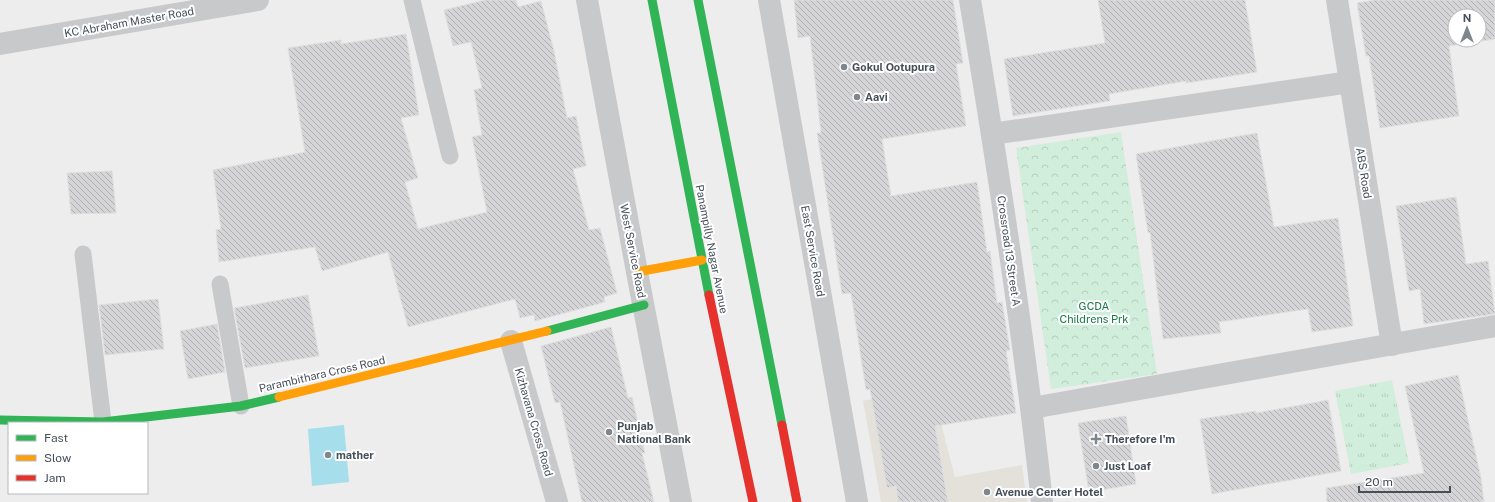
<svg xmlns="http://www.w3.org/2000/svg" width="1495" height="502" viewBox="0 0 1495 502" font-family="'Public Sans',sans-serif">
  <defs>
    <pattern id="grass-tufts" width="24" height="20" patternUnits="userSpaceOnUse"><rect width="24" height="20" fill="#d1eddb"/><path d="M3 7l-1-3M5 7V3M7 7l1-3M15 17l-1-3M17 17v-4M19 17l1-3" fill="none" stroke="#b5cdbe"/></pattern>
    <pattern id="forest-crowns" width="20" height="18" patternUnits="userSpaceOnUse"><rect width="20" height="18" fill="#d1eddb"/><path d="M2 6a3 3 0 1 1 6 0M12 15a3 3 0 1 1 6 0" fill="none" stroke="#b5cdbe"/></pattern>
    <pattern id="building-back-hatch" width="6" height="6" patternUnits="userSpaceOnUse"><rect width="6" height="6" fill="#d5d5d7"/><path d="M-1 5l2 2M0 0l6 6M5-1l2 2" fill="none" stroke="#afafb1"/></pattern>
  </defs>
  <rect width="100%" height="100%" fill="#eeeded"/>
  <path fill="#e3e1da" d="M931,385L955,477L1022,465L1027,502H881L863,401Z"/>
  <path fill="url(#grass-tufts)" d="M1392,380L1409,463L1351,474L1335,391Z"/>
  <path fill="url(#forest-crowns)" d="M1121,132L1157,374L1051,389L1016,148Z"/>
  <path fill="#a6deeb" d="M344,425L349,482L312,486L308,429Z"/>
  <g fill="url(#building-back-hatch)" stroke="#dfdfe0" fill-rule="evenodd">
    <path d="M485,0H516L518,7L541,1L554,51L567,118L576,116L586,166L573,169L589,230L600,228L617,293L604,297L605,302L535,321L534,315L520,318L515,299L408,327L388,252L322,271L315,247L219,262L216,230L221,229L213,170L305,152L288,48L341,40V44L406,34L419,115L401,118L418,178L405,182L418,229L487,212L472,137L482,135L474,90L482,88L471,42L453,46L444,10Z"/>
    <path d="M794,0H953L963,63L956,64L966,126L882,139L891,196L977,182L987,252L990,251L997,303L1002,302L1010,350L1006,351L1016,413L935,426L948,502H898L896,486L887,488L870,389L866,390L851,293L842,294L817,133H821L810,36L798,38Z"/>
    <path d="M1098,0H1245L1257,72L1186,83V81L1109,94L1110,101L1013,116L1004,59L1105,43Z"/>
    <path d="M1375,0H1495V39L1449,46L1459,116L1380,128L1369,56H1366L1357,3ZM1455,16H1479V40H1455Z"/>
    <path d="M1257,133L1274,227L1338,218L1353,326L1312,332L1308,309L1219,322L1221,333L1163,339L1150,232L1148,233L1136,154Z"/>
    <path d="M112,171L116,213L71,214L67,173Z"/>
    <path d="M1456,197L1466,264L1488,261L1495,314L1424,324L1420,289L1409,291L1396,206Z"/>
    <path d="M308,295L319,356L245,368L234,308Z"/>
    <path d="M158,299L164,349L105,355L99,305Z"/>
    <path d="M217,324L225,372L188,379L180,331Z"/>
    <path d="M611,327L628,398L632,397L645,453H642L654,502H582L560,402L555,403L541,346Z"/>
    <path d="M1458,375L1481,478L1484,502H1327L1326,488L1424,473L1405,386Z"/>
    <path d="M1328,400L1341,471L1212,494L1200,419L1256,411V413Z"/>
    <path d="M1126,416L1136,484L1089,492L1078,423Z"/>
  </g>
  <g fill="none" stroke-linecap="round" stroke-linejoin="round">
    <g stroke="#c7c9cb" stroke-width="17">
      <path d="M412,0L450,156"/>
      <path d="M83,254L103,422"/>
      <path d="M220,284L241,406"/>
    </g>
    <g stroke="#c7c9cb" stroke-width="22">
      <path d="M587,0L637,272L681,502"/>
      <path d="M769,0L857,502"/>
      <path d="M970,0C998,167 1024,334 1042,502"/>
      <path d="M1337,0L1392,345"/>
      <path d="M0,44L258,0"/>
      <path d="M992,134L1350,82"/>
      <path d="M511,341L557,502"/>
      <path d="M1032,408L1495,326"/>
    </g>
    <g stroke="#30b455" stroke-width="9">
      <path d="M652,0L709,295"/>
      <path d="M698,0L782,425"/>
      <path d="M547,331L644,305"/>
      <path d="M0,420L103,422L241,406L279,397"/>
    </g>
    <g stroke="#ff9f0a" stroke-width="9">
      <path d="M637,272L702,260"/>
      <path d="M279,397L547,331"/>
    </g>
    <g stroke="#e5322d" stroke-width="9">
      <path d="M709,295L753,502"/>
      <path d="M782,425L797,502"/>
    </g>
  </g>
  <g fill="#80868d" stroke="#fff" stroke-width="1.5">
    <circle cx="844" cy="67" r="4"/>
    <circle cx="857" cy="97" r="4"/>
    <circle cx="609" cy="432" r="4"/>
    <path d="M1094 433h4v4h4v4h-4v4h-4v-4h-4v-4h4z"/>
    <circle cx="328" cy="455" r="4"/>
    <circle cx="1096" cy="466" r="4"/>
    <circle cx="987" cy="492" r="4"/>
  </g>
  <g text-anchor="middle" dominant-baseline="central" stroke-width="4" stroke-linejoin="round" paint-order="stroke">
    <g font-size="11" fill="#454f59" stroke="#fff">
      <text transform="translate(129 22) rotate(-10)">KC Abraham Master Road</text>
      <text transform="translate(1364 173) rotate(81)">ABS Road</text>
      <text transform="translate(712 249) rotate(79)">Panampilly Nagar Avenue</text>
      <text transform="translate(633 251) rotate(79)">West Service Road</text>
      <text transform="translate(813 251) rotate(80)">East Service Road</text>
      <text transform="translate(1009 251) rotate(82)">Crossroad 13 Street A</text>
      <text transform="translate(322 374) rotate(-13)">Parambithara Cross Road</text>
      <text transform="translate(534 422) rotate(74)">Kizhavana Cross Road</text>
    </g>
    <g font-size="11" font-weight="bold" fill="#454f59" stroke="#fff" text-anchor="start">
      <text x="852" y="67">Gokul Ootupura</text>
      <text x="865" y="97">Aavi</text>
      <text x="617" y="426">Punjab<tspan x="617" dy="13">National Bank</tspan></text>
      <text x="1105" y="439">Therefore I'm</text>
      <text x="336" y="455">mather</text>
      <text x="1104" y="466">Just Loaf</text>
      <text x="995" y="492">Avenue Center Hotel</text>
    </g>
    <g font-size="11" fill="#177846" stroke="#fff">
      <text x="1094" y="306">GCDA<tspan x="1094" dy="13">Childrens Prk</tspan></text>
    </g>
  </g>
  <rect x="8" y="422" width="140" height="72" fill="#ffffff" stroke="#b5b9bd"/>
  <rect x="16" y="435" width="20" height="6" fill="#30b455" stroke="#b5b9bd"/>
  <text x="44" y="442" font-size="12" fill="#454f59">Fast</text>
  <rect x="16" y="455" width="20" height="6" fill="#ff9f0a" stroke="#b5b9bd"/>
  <text x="44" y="462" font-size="12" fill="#454f59">Slow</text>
  <rect x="16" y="475" width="20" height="6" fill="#e5322d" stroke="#b5b9bd"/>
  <text x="44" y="482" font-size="12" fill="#454f59">Jam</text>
  <g transform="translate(1467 28)"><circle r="19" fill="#ffffff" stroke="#b5b9bd"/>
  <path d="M0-3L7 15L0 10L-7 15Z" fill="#80868d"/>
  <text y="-6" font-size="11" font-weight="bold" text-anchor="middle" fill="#454f59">N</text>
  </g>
  <path d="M1359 486v6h91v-6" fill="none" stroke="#454f59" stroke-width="2"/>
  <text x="1365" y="486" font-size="12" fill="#454f59" stroke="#ffffff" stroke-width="3" paint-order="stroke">20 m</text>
</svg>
